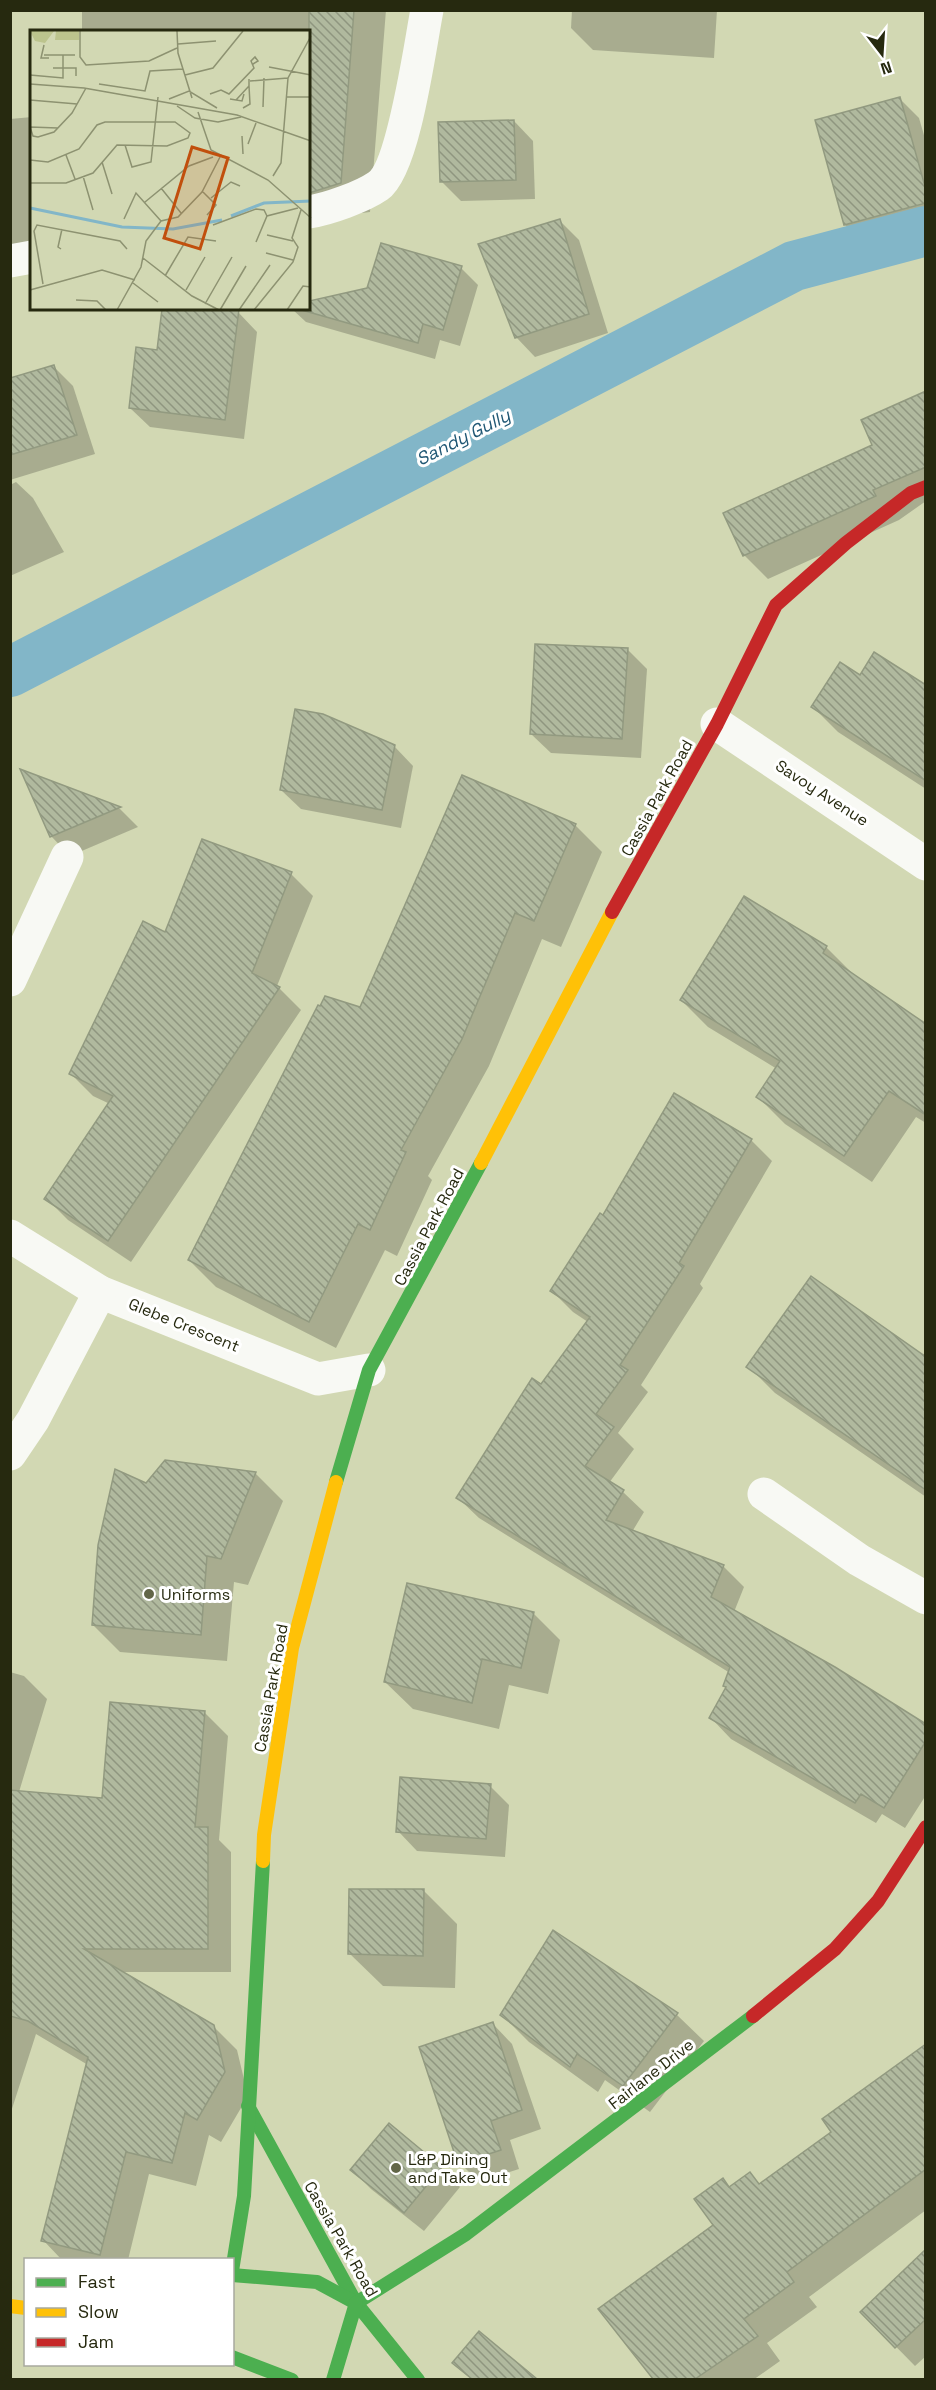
<svg xmlns="http://www.w3.org/2000/svg" width="936" height="2390" viewBox="0 0 936 2390" font-family="'Space Grotesk',sans-serif">
  <defs>
    <pattern id="building-back-hatch" width="6" height="6" patternUnits="userSpaceOnUse" patternTransform="scale(1.5)"><rect width="6" height="6" fill="#b0b99e"/><path d="M-1 5l2 2M0 0l6 6M5-1l2 2" fill="none" stroke="#8f967f"/></pattern>
  </defs>
  <rect width="100%" height="100%" fill="#d2d8b3"/>
  <g fill="#0003">
    <path d="M82,10H386L370,212L353,214L309,211V32H82Z"/>
    <path d="M572,10H717L714,58L593,50L571,28Z"/>
    <path d="M899,98L919,118L926,142V227L865,244L845,225Z"/>
    <path d="M32,117V248L10,250V119Z"/>
    <path d="M514,121L533,141L535,199L461,201L442,182Z"/>
    <path d="M560,221L579,240L608,333L535,357L516,337Z"/>
    <path d="M461,268L478,285L460,346L440,340L435,359L306,322L292,309H309V303Z"/>
    <path d="M164,309L238,312L257,332L244,439L150,427L130,408L158,352Z"/>
    <path d="M54,367L73,386L95,454L10,480V380Z"/>
    <path d="M926,393V501L899,520L768,579L744,555L874,445Z"/>
    <path d="M16,482L33,498L64,552L10,576V485Z"/>
    <path d="M627,649L647,669L641,758L551,753L531,734Z"/>
    <path d="M860,677L926,687V789L838,732L813,707Z"/>
    <path d="M394,746L413,766L401,828L301,809L281,790Z"/>
    <path d="M23,772L120,809L138,827L70,856L51,836Z"/>
    <path d="M575,825L602,852L561,947L542,939L489,1066L428,1176L432,1180L397,1256L385,1250L336,1348L216,1287L189,1260L321,1008L361,1009Z"/>
    <path d="M291,874L313,896L277,986L301,1010L131,1262L68,1220L46,1198L110,1104L93,1096L71,1074Z"/>
    <path d="M826,947L853,974L926,1027V1123L916,1117L872,1182L785,1124L758,1097L777,1069L708,1027L681,1000Z"/>
    <path d="M751,1140L772,1161L700,1284L703,1288L641,1385L648,1392L618,1433L634,1449L609,1483L623,1492L644,1512L632,1532L723,1566L744,1587L734,1612L926,1726V1795L905,1828L882,1814L876,1823L731,1739L711,1718L727,1689L725,1686L730,1673L479,1518L458,1498L588,1322L573,1312L552,1291L603,1217Z"/>
    <path d="M926,1351V1497L775,1393L748,1366L922,1356Z"/>
    <path d="M165,1462L256,1474L283,1501L248,1585L234,1582L227,1661L120,1652L93,1625L146,1484Z"/>
    <path d="M533,1613L560,1640L548,1694L509,1685L499,1729L413,1709L385,1682Z"/>
    <path d="M10,1672L24,1676L47,1699L19,1792L104,1799L204,1712L228,1736L219,1840L231,1852V1972H121L213,2026L237,2050L248,2096L221,2142L209,2135L196,2186L149,2174L128,2260H62L43,2240L88,2065L36,2034L10,2115Z"/>
    <path d="M490,1786L509,1805L505,1857L417,1851L398,1831Z"/>
    <path d="M424,1891L457,1924L455,1988L383,1986L350,1954Z"/>
    <path d="M554,1932L677,2015L704,2041L650,2112L605,2080L598,2092L529,2042L502,2015Z"/>
    <path d="M493,2024L512,2044L541,2129L510,2140L519,2169L479,2182L460,2163Z"/>
    <path d="M926,2046V2210L809,2297L817,2307L767,2343L780,2361L753,2380H655L600,2310L715,2225L722,2180L731,2188L750,2174L760,2185L833,2132Z"/>
    <path d="M389,2125L460,2187L424,2231L371,2189L352,2170Z"/>
    <path d="M926,2274V2356L915,2366L862,2312Z"/>
    <path d="M479,2333L535,2380H472L454,2363Z"/>
  </g>
  <g fill="none" stroke-linecap="round" stroke-linejoin="round">
    <path stroke="#82b6c8" stroke-width="50" d="M10,672L794,266L926,231"/>
  </g>
  <g fill="url(#building-back-hatch)" stroke="#929a80" stroke-width="1.5">
    <path d="M309,10H354L341,183L309,193Z"/>
    <path d="M900,97L926,190V203L844,225L815,120Z"/>
    <path d="M514,120L516,180L440,182L438,122Z"/>
    <path d="M560,219L589,314L515,338L478,244Z"/>
    <path d="M381,243L462,266L443,330L423,324L418,343L298,309H309V301L367,288Z"/>
    <path d="M162,309H239L225,420L129,408L136,347L157,350Z"/>
    <path d="M54,365L77,435L10,455V378Z"/>
    <path d="M926,391V467L873,490L876,496L743,556L723,513L872,445L861,420Z"/>
    <path d="M535,644L628,648L622,739L530,734Z"/>
    <path d="M874,652L926,685V781L811,707L840,662L860,675Z"/>
    <path d="M295,709L323,714L395,745L382,810L280,790Z"/>
    <path d="M20,769L121,807L50,837Z"/>
    <path d="M462,775L576,824L534,921L515,913L462,1039L401,1150L406,1152L370,1230L358,1224L309,1322L188,1260L318,1005L320,1006L325,996L360,1007Z"/>
    <path d="M202,839L292,872L252,973L280,987L108,1241L44,1199L113,1096L69,1074L143,921L165,932Z"/>
    <path d="M744,896L827,946L823,953L926,1024V1115L889,1091L844,1156L756,1097L780,1061L680,1000Z"/>
    <path d="M674,1093L752,1139L679,1263L684,1266L620,1365L628,1370L596,1414L614,1427L585,1466L624,1490L606,1520L724,1565L711,1597L835,1667L926,1724V1741L884,1808L861,1794L855,1803L709,1718L726,1687L723,1686L730,1667L456,1498L532,1378L541,1384L590,1317L550,1291L600,1213L603,1215Z"/>
    <path d="M811,1276L926,1357V1490L746,1367Z"/>
    <path d="M165,1460L256,1472L221,1559L207,1556L201,1635L92,1625L98,1545L115,1469L146,1483Z"/>
    <path d="M407,1583L534,1612L521,1668L482,1659L472,1703L384,1682Z"/>
    <path d="M110,1702L205,1711L195,1827H208V1949H84L214,2025L225,2072L197,2120L185,2113L172,2163L126,2152L100,2255L41,2241L88,2057L28,2021L10,2016V1790L102,1798Z"/>
    <path d="M400,1777L491,1784L486,1839L396,1832Z"/>
    <path d="M349,1889H424L423,1956L348,1954Z"/>
    <path d="M553,1930L678,2013L623,2086L577,2054L570,2067L500,2015Z"/>
    <path d="M493,2022L522,2110L491,2121L501,2150L458,2164L419,2047Z"/>
    <path d="M926,2044V2169L787,2272L794,2282L744,2319L758,2336L695,2379H653L598,2309L713,2225L694,2199L723,2178L729,2187L750,2172L759,2184L831,2132L822,2119Z"/>
    <path d="M389,2123L442,2167L404,2213L350,2170Z"/>
    <path d="M926,2249V2319L895,2348L860,2312Z"/>
    <path d="M479,2331L537,2379H472L452,2363Z"/>
  </g>
  <g fill="none" stroke-linecap="round" stroke-linejoin="round">
    <g stroke="#f8f9f4" stroke-width="33">
      <path d="M309,212C328,209 362,197 378,186C404,168 420,45 427,10"/>
      <path d="M10,261L32,257"/>
      <path d="M717,724L926,864"/>
      <path d="M10,980L67,857"/>
      <path d="M10,1236L100,1292L318,1379L369,1370"/>
      <path d="M10,1454L33,1420L100,1292"/>
      <path d="M764,1494L859,1560L926,1598"/>
    </g>
    <g stroke="#4caf50" stroke-width="14">
      <path d="M336,1482L369,1370L481,1163"/>
      <path d="M248,2106L356,2303L418,2380"/>
      <path d="M232,2271L244,2196L263,1861"/>
      <path d="M232,2275L317,2282L356,2303"/>
      <path d="M356,2303L466,2234L753,2016"/>
      <path d="M232,2357L292,2380"/>
      <path d="M333,2380L356,2303"/>
    </g>
    <g stroke="#ffc107" stroke-width="14">
      <path d="M481,1163L612,912"/>
      <path d="M263,1861L264,1835L292,1648L336,1482"/>
      <path d="M10,2306L26,2308"/>
    </g>
    <g stroke="#c62828" stroke-width="14">
      <path d="M612,912L717,724L776,605L846,543L911,493L926,487"/>
      <path d="M753,2016L835,1949L878,1901L926,1827"/>
    </g>
  </g>
  <g fill="#626648" stroke="#fff" stroke-width="2">
    <circle cx="149" cy="1594" r="6"/>
    <circle cx="396" cy="2168" r="6"/>
  </g>
  <g text-anchor="middle" dominant-baseline="central" stroke-width="6" stroke-linejoin="round" paint-order="stroke">
    <g font-size="16" fill="#26290f" stroke="#fff">
      <text transform="translate(822 793) rotate(33)">Savoy Avenue</text>
      <text transform="translate(657 798) rotate(-61)">Cassia Park Road</text>
      <text transform="translate(429 1227) rotate(-62)">Cassia Park Road</text>
      <text transform="translate(184 1325) rotate(22)">Glebe Crescent</text>
      <text transform="translate(271 1688) rotate(-80)">Cassia Park Road</text>
      <text transform="translate(651 2074) rotate(-38)">Fairlane Drive</text>
      <text transform="translate(341 2239) rotate(60)">Cassia Park Road</text>
    </g>
    <g font-size="16" fill="#26290f" stroke="#fff" text-anchor="start">
      <text x="161" y="1594">Uniforms</text>
      <text x="408" y="2159">L&amp;P Dining<tspan x="408" dy="18">and Take Out</tspan></text>
    </g>
    <g font-size="18" font-style="italic" fill="#205774" stroke="#fff">
      <text transform="translate(463 437) rotate(-27)">Sandy Gully</text>
    </g>
  </g>
  <g transform="translate(30 30)">
    <rect width="280" height="280" fill="#d2d8b3"/>
    <path d="M0,1H24L15,13L5,11ZM26,1H49V10H25Z" fill="#bcc48d"/>
    <path fill="none" stroke="#82b6c8" stroke-width="3" d="M0,178L92,197L143,199L192,190M201,186L234,173L281,171"/>
    <path fill="none" stroke="#8d9271" stroke-width="1.5" d="M50,1V27L56,35L119,31L147,18M147,1L148,23L162,68M148,14L186,11M14,15L11,28H19M14,25H33M45,25H33V38H46V46M239,37L281,45M0,45L33,48V38H23M155,45L183,38L213,1M220,51L258,48M0,54L54,58L207,85L281,111M69,54L115,61L120,41L153,39M180,64L191,60L199,64L224,38L221,31L225,27L228,31L223,34M257,67H281M139,69L159,61L187,78M200,69L212,71L214,64M0,70L47,74M206,70L219,56V49M147,76L165,88L188,92L211,87M233,77L234,48M213,78L220,74L219,56M168,82L181,120L238,150L281,188M0,97L3,106L8,107L24,102L42,83L56,58M0,97L28,98M212,106L213,124M218,114L226,93M95,115L102,137L121,132L128,67M36,125L45,149M0,130L18,132L49,119L67,95L75,92H145L160,103L158,108L137,116L87,115L63,143L36,153H0M72,132L82,164M53,146L63,180M243,146L251,133L258,48L281,6M131,158L151,183M173,162L186,175L177,185M181,168L201,152L210,156M115,172L159,136L183,127M94,189L106,163L131,191M183,195L226,179L234,180L237,186M237,205L263,211M226,212L237,186L268,178M31,219L28,217L32,199M236,223L263,230M113,228L162,266L189,280M135,246L158,207L186,211M103,253L128,272M13,254L4,201L7,195L90,211L97,219M0,260L72,240L105,250M156,260L175,227M46,270L67,271L76,280M175,274L202,227M87,280L111,237L116,211L131,191L148,187L172,162L190,127M190,280L216,236M209,280L240,235M224,280L263,232L268,217L262,208L271,180M257,280L273,256L281,257"/>
    <path fill="#c14f0d" fill-opacity="0.15" stroke="#c14f0d" stroke-width="3" d="M162,117L198,128L170,219L134,208Z"/>
    <rect width="280" height="280" fill="none" stroke="#26290f" stroke-width="3"/>
  </g>
  <rect width="936" height="2390" fill="none" stroke="#26290f" stroke-width="24"/>
  <rect x="24" y="2258" width="210" height="108" fill="#ffffff" stroke="#a8a99f" stroke-width="1.5"/>
  <rect x="36" y="2278" width="30" height="9" fill="#4caf50" stroke="#a8a99f" stroke-width="1.5"/>
  <text x="78" y="2288" font-size="18" fill="#26290f">Fast</text>
  <rect x="36" y="2308" width="30" height="9" fill="#ffc107" stroke="#a8a99f" stroke-width="1.5"/>
  <text x="78" y="2318" font-size="18" fill="#26290f">Slow</text>
  <rect x="36" y="2338" width="30" height="9" fill="#c62828" stroke="#a8a99f" stroke-width="1.5"/>
  <text x="78" y="2348" font-size="18" fill="#26290f">Jam</text>
  <g transform="translate(882 54) rotate(163)" stroke="#ffffff" stroke-width="4.5" paint-order="stroke">
  <path d="M0-4.5L10 22L0 15L-10 22Z" fill="#26290f"/>
  <text y="-9" font-size="16" font-weight="bold" text-anchor="middle" fill="#26290f">N</text>
  </g>
</svg>
